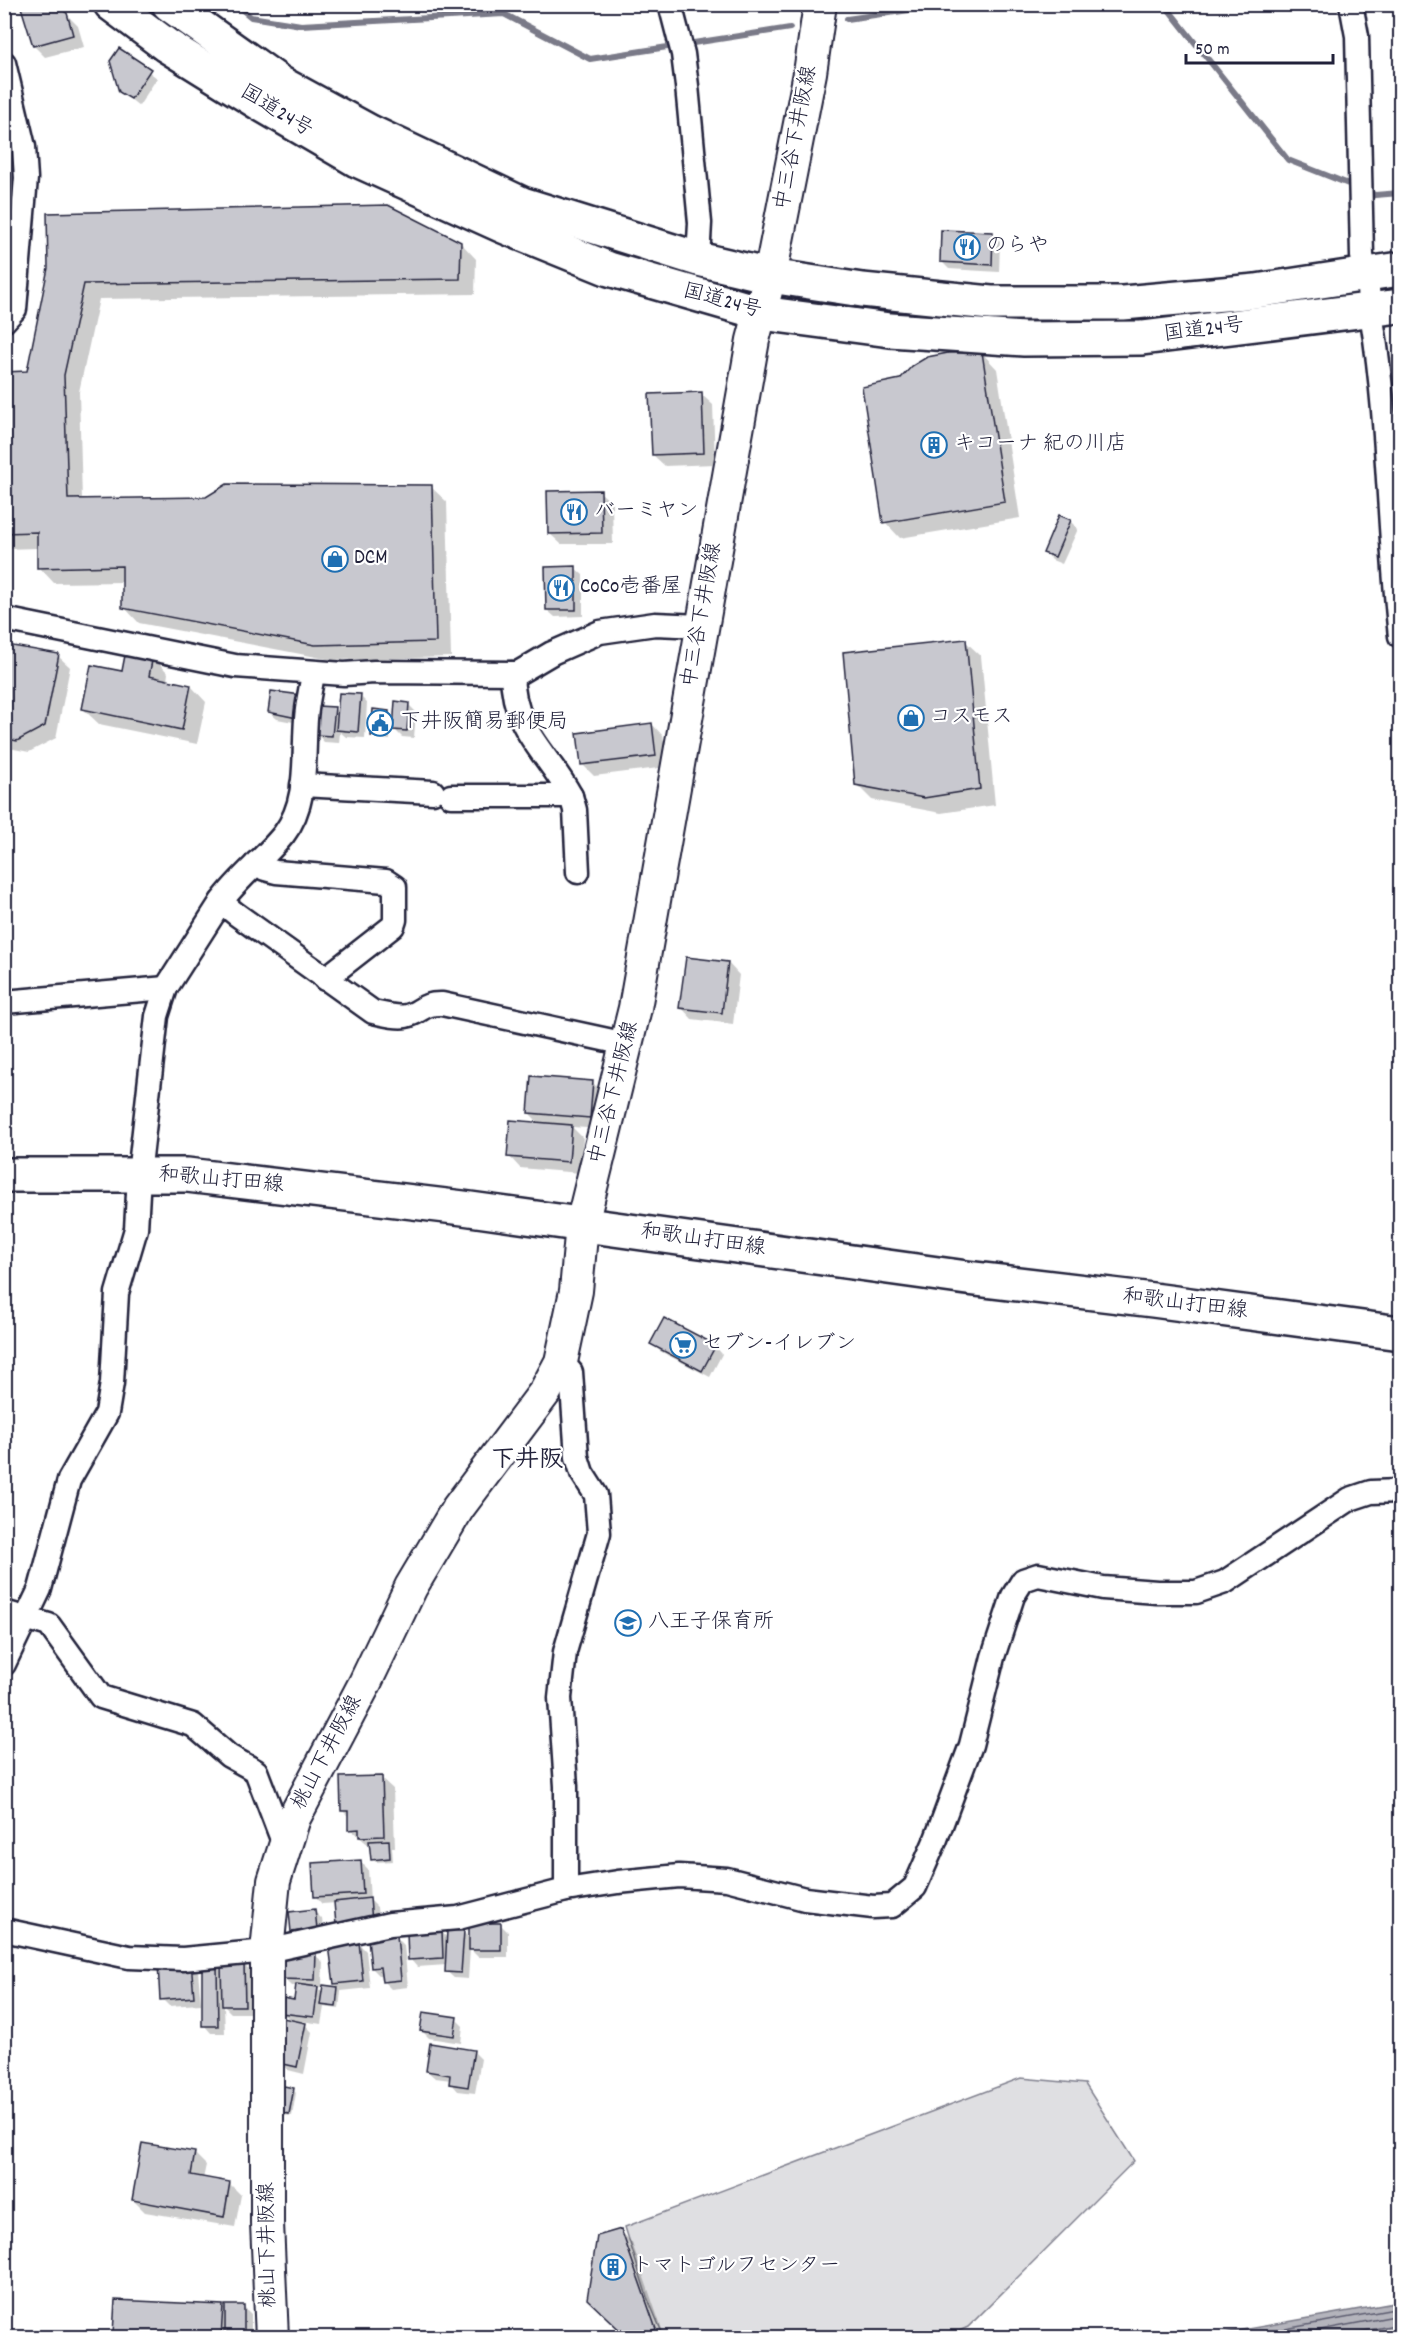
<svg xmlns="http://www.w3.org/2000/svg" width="1405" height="2342" viewBox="0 0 1405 2342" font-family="Dekko,'Klee One',sans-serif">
  <rect width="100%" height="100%" fill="#fff"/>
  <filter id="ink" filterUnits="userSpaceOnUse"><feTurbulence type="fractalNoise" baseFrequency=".0167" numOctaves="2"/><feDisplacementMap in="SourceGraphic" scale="12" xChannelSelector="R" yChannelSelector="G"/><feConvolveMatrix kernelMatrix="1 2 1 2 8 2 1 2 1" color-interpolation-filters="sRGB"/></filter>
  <g filter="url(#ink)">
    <path fill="#dfdfe2" stroke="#80808e" stroke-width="1.5" d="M1021,2078L1085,2084L1134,2161L968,2327L944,2338L664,2337L647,2297L625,2227Z"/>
    <path fill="#b4b4bc" stroke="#7a7a88" stroke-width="1.5" d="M1400,2302V2337H1202Z"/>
    <g fill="#0003" fill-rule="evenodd">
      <path d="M66,14L78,26L84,47L45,57L34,46Z"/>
      <path d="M120,50L157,78L139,106L120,91Z"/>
      <path d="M993,234L1000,241L999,272L949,269L941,261Z"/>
      <path d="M461,243L476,259L475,294L99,299L79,392L82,500L207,499L431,487L447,502L451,657L332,660L139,623L124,607L123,582L54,583L39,567L38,548L4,549V373H28L49,268Z"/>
      <path d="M982,353L997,369L1020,518L900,538L885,522Z"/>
      <path d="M701,394L713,405L715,464L665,466L653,455Z"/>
      <path d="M600,492L612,503L613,544H561L549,533Z"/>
      <path d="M1070,521L1078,529L1062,564L1052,560L1045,552Z"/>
      <path d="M575,568L583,575V616L555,617L547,610Z"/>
      <path d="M965,641L981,656L995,805L941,813L872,800L856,784Z"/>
      <path d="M58,656L70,667L56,738L29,752L4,747V667Z"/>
      <path d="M153,657L168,673L167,681L191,686L206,702L197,744L99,724L83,709L123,673Z"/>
      <path d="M360,696L367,703L365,738L346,737L340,732L339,743L324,742L317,734L334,708L339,713Z"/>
      <path d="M300,697L304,724L277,719L269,712Z"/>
      <path d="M408,704L416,712L414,738L402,737L394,729Z"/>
      <path d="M389,712L392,715L390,740L376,739L373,736Z"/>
      <path d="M652,724L663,736L667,767L594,776L583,765Z"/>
      <path d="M728,963L739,975L733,1024L692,1019L681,1007Z"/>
      <path d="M592,1082L604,1094L601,1129L572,1127L583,1138L580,1173L520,1168L509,1156L540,1124L529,1113Z"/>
      <path d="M652,1344L715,1346L722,1354L710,1377L660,1351Z"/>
      <path d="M381,1778L393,1789L395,1847H392L393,1861L376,1862L372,1859L371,1847L350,1829L349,1817L343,1811Z"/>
      <path d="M361,1862L368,1869L370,1900L377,1907L379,1929L336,1903L322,1904L315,1896Z"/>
      <path d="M314,1911L322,1919L324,1936L300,1939L293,1932Z"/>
      <path d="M501,1925L508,1932V1957H478L470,1949L468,1979L454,1978L446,1971L447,1965L417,1967L410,1959L441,1931L448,1939L463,1932L470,1939Z"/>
      <path d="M396,1937L404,1945L408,1987L391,1989L383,1981V1975H379L372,1968Z"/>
      <path d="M358,1943L366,1951L370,1988L341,1991L339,2009L324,2007L321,2024L302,2021L312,2032L304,2074L288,2070L280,2063L285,2042L280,2038L292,2022L282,2012L295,2001L297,1986H291L283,1978L315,1955L323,1962L322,1986L340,1988L335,1984ZM316,1987H324L323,1993Z"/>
      <path d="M191,1963L198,1971L201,2004L169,2006L162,1999Z"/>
      <path d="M244,1965L251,1972L252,2013H231L224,2006L225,2033H211L204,2025L217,1967L223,1973Z"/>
      <path d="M456,2019L463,2026L461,2043L429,2038L422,2031Z"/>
      <path d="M473,2051L481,2059L475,2093L458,2091L451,2083V2080L435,2078L427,2071Z"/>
      <path d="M293,2089L296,2093L292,2116L284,2115L280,2112Z"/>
      <path d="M194,2153L206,2165L203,2179L229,2183L241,2195L235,2227L145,2212L133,2200Z"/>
      <path d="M621,2231L632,2243L665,2338H629Z"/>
      <path d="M222,2306L227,2311L244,2307L251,2314V2338H118L115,2334Z"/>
    </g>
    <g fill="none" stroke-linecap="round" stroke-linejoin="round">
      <g stroke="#5c5c6f" stroke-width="1.5">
        <path d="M1236,2338L1400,2308"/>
        <path d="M1278,2338L1400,2315"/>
        <path d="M1328,2338L1400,2324"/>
      </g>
      <g stroke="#7a7a88" stroke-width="6">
        <path d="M235,4L251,17L301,25L504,14L590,59L790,28"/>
        <path d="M1167,4L1169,10L1288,160L1356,187"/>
        <path d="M847,19L930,7L933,4"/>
        <path d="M1366,191L1375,195L1400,193"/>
      </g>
    </g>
    <g fill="#c8c8cf" stroke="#22223b" stroke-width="1.5">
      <path d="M20,4H53L67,13L73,35L33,46Z"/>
      <path d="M119,48L151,69L131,99L119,92L110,61Z"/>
      <path d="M388,205L461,242L460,279L84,284L64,375L68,499L206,497L227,484L432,485L436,642L315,645L122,608V566L37,568V532L4,533V372L27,371L48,268L47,213Z"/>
      <path d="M941,230L993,232L992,265L940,262Z"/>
      <path d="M982,352L1005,502L883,523L862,387L900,379L912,366L927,357L948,353Z"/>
      <path d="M702,392L704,453L652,455L649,394Z"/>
      <path d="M601,490L602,533L548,534L547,491Z"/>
      <path d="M1059,515L1071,520L1055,557L1043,553Z"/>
      <path d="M576,566V610H546L545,567Z"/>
      <path d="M966,639L980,789L924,798L855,785L843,652Z"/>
      <path d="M7,645L59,654L45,726L17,741L4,738V659Z"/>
      <path d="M126,650L153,656L149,676L191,685L182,730L82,709L91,665L122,671Z"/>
      <path d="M271,691L301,695L297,718L268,712Z"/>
      <path d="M339,693L361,694L358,732L336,730Z"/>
      <path d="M395,701L409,703L407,731L393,730Z"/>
      <path d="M317,706L335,707L332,736L315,735Z"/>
      <path d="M373,709L389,711L387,737L371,736Z"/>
      <path d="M652,723L656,756L581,765L577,733Z"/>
      <path d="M686,957L728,962L722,1013L679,1008Z"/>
      <path d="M531,1076L593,1081L590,1118L528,1113Z"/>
      <path d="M510,1120L572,1125L569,1162L507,1157Z"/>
      <path d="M664,1318L716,1345L702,1371L650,1344Z"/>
      <path d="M382,1776L384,1836L359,1837V1829L348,1830V1811H341L340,1777Z"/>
      <path d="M389,1840L390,1858L371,1860L369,1841Z"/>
      <path d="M361,1860L363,1894L314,1897L312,1863Z"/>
      <path d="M370,1898L372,1922L336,1925L334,1902Z"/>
      <path d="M315,1909L317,1929L291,1932L289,1912Z"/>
      <rect x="469" y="1923" width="32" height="27"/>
      <path d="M442,1930L443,1958L408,1960L407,1932Z"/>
      <path d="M447,1930L464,1931L461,1973L445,1972Z"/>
      <path d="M397,1935L401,1980L382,1982L380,1967L371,1968L368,1938Z"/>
      <path d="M359,1942L363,1981L334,1984L329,1945Z"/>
      <path d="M283,1952L316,1953L315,1980L282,1979Z"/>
      <path d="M191,1961L194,1997L160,2000L158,1964Z"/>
      <path d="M244,1963L245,2006H222L221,1964Z"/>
      <path d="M202,1965H217L218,2026H202Z"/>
      <path d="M296,1984L318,1987L314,2017L281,2013L283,1998L294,2000Z"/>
      <path d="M323,1985L338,1987L336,2007L320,2005Z"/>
      <path d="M423,2012L457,2017L454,2036L420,2031Z"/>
      <path d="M283,2018L306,2023L297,2067L279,2063L284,2040L279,2038Z"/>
      <path d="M430,2043L474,2050L468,2087L449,2084L450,2075L426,2071Z"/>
      <path d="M284,2086L294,2088L289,2114L279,2112Z"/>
      <path d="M142,2143L195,2152L191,2175L230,2182L224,2217L132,2200Z"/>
      <path d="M621,2229L656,2329L634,2338H628L587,2299L597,2236Z"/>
      <path d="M115,2300L223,2305L221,2338L113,2334Z"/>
      <path d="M225,2305H244V2338L225,2337Z"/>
    </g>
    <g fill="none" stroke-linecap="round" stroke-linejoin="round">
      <g stroke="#22223b" stroke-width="27">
        <g id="street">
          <path d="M670,4L683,54L687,86L700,223L698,259"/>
          <path d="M1351,4L1357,36L1362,256C1368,277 1368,297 1372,319C1389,424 1388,530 1400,636"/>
          <path d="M4,63L24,147L26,178L15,309L4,321"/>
          <path d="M4,619L235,666L344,674L374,672L518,673L552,653L600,632L655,624L701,626"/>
          <path d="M302,785L433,792"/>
          <path d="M451,796H571C545,749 513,731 512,673"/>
          <path d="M571,796L575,810L578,872"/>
          <path d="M257,862L265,869L276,872L386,881L395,887V920L393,926L325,979"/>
          <path d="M221,902L236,914L373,1012C384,1014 395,1018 406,1016C421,1013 422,1003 442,1004L626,1044"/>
          <path d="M4,1002L166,988"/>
          <path d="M561,1362L571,1372L577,1457L582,1473L596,1495L599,1533L565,1652L560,1698L566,1786V1890"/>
          <path d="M4,1612L49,1625L101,1697L193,1725L229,1756L256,1771L285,1847"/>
          <path d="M4,1664L40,1589L69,1480L107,1413L112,1383L117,1293L136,1229L139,1175L157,1016L166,988L221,902C239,877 265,858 284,834C309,801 303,758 306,719C307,703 311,688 313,673"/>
          <path d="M4,1930L129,1957L183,1959L267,1951L390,1924L458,1918L566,1890L618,1882L679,1876L727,1879L805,1899L873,1907L892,1906L915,1887L936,1839L971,1745L993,1657L1013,1596L1023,1580L1038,1575L1103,1588L1157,1592H1196L1225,1582L1350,1499L1371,1492L1400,1491"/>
        </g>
      </g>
      <g stroke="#22223b" stroke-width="36">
        <path id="secondary" d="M272,2338L267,2223V1951L274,1881L294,1818L364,1685L411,1587L458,1508L545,1392L561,1362L576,1291L582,1224L635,1008L753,340L770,276L810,73L820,4"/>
      </g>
      <g stroke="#22223b" stroke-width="38">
        <path id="primary" d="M4,1175H187L463,1208L967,1278L1153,1300L1400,1333"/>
      </g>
      <g stroke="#22223b" stroke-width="38">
        <g id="highway">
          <path d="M111,4L166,45L261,104L357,160L503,226L609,269L761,313L890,330L1024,339L1142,338L1400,306"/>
          <path d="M169,4L280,83L370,132L522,204L698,259L770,276L862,290L991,303H1123L1256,291L1400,269"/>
        </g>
      </g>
      <use href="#street" stroke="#fff" stroke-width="22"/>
      <use href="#secondary" stroke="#fff" stroke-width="32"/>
      <use href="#primary" stroke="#fff" stroke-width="33"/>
      <use href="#highway" stroke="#fff" stroke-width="33"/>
    </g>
  </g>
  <defs>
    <g id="restaurant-ring" transform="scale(1.35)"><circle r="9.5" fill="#fff" stroke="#1f6fb2" stroke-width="1.5"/><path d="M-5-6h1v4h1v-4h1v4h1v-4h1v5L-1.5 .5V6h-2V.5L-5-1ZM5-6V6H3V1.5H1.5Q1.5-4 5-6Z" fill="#1f6fb2"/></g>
    <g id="building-ring" transform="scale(1.35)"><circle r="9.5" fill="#fff" stroke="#1f6fb2" stroke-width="1.5"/><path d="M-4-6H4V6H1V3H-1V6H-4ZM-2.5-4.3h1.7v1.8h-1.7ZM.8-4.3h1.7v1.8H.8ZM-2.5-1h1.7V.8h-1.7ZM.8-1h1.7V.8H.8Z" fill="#1f6fb2"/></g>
    <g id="shop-ring" transform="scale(1.35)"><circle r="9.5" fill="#fff" stroke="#1f6fb2" stroke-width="1.5"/><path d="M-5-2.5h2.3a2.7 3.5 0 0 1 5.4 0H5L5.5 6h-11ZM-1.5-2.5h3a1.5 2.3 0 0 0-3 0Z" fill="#1f6fb2"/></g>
    <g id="civic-ring" transform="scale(1.35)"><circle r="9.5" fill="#fff" stroke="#1f6fb2" stroke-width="1.5"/><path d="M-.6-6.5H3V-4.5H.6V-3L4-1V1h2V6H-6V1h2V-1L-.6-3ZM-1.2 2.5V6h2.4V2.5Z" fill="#1f6fb2"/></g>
    <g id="supermarket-ring" transform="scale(1.35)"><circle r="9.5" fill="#fff" stroke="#1f6fb2" stroke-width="1.5"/><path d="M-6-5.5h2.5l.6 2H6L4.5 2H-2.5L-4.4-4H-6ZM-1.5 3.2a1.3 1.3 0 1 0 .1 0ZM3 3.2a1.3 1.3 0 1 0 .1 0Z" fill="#1f6fb2"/></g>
    <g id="school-ring" transform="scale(1.35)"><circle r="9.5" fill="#fff" stroke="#1f6fb2" stroke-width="1.5"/><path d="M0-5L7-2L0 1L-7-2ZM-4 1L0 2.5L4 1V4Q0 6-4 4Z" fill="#1f6fb2"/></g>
  </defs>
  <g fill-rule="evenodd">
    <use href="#restaurant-ring" x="967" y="247"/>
    <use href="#building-ring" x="934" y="445"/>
    <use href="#restaurant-ring" x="574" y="512"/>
    <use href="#shop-ring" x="335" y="559"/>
    <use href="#restaurant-ring" x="561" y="588"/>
    <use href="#shop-ring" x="911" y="718"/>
    <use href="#civic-ring" x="380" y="723"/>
    <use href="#supermarket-ring" x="683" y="1345"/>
    <use href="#school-ring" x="628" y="1623"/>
    <use href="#building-ring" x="613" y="2267"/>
  </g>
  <g text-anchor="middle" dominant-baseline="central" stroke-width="4.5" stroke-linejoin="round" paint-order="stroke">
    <g font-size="21" fill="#22223b" stroke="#fff">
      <text transform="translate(276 112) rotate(31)">国道24号</text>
      <text transform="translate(797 138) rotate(-79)">中三谷下井阪線</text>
      <text transform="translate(722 302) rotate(15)">国道24号</text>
      <text transform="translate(1204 331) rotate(-7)">国道24号</text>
      <text transform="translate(703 615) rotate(-80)">中三谷下井阪線</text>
      <text transform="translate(615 1093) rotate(-76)">中三谷下井阪線</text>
      <text transform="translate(221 1181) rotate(5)">和歌山打田線</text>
      <text transform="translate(703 1241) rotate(8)">和歌山打田線</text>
      <text transform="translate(1185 1305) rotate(7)">和歌山打田線</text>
      <text transform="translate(328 1753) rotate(-62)">桃山下井阪線</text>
      <text transform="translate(269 2245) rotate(-91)">桃山下井阪線</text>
    </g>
    <g font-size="21" fill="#22223b" stroke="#fff" text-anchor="start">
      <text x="986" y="247">のらや</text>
      <text x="954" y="445">キコーナ 紀の川店</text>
      <text x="594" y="512">バーミヤン</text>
      <text x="354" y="559">DCM</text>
      <text x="580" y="588">CoCo壱番屋</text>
      <text x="930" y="718">コスモス</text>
      <text x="400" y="723">下井阪簡易郵便局</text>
      <text x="702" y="1345">セブン-イレブン</text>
      <text x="648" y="1623">八王子保育所</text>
      <text x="632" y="2267">トマトゴルフセンター</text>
    </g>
    <g font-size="24" font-weight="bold" fill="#22223b" stroke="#fff">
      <text x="527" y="1461">下井阪</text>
    </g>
  </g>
  <rect width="1405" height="2342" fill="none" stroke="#fff" stroke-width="24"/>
  <rect x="12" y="12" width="1381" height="2318" fill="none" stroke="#22223b" stroke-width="2" filter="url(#ink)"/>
  <path d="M1186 54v9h147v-9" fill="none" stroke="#22223b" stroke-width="3"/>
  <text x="1195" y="54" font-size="18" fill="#22223b" stroke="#ffffff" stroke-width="4.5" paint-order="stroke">50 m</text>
</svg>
